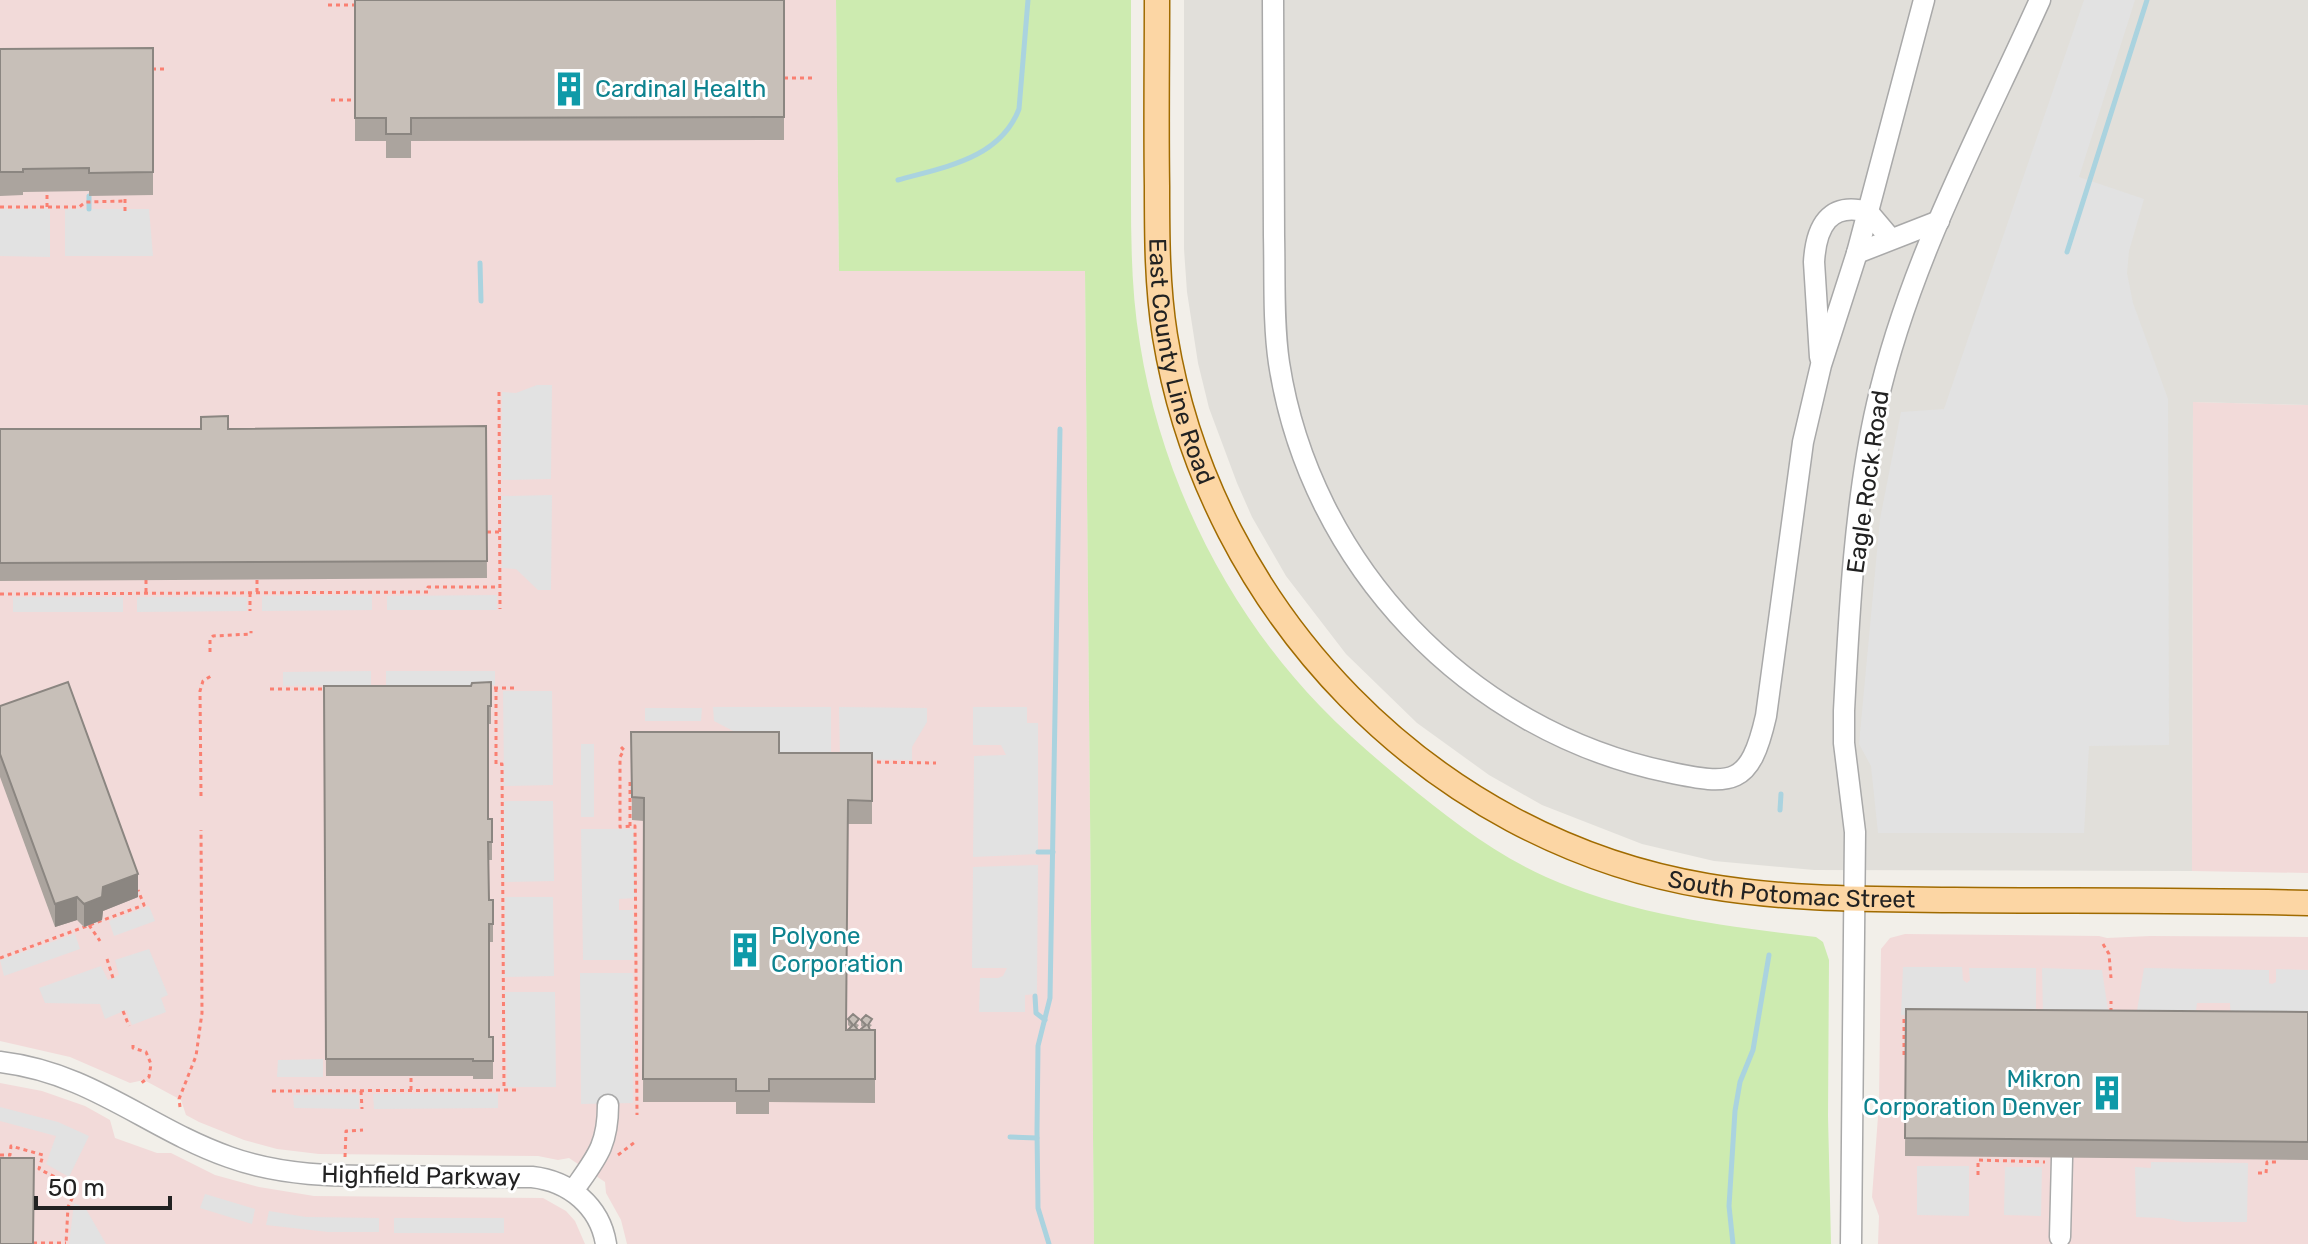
<svg xmlns="http://www.w3.org/2000/svg" width="2308" height="1244" viewBox="0 0 2308 1244" font-family="Rubik,sans-serif">
  <rect width="100%" height="100%" fill="#f2efe9"/>
  <g fill="#f2dad9">
    <path d="M0,0H836L839,271H1085L1094,1244H627L621,1220L606,1193L605,1182L569,1158L558,1160L538,1156L319,1154L277,1149L244,1140L199,1122L186,1115L181,1100L144,1080L130,1083L70,1057L0,1041Z"/>
    <path d="M2193,402L2308,405V873L2192,871Z"/>
    <path d="M1905,934L2099,936L2107,938L2150,936L2308,937V1244H1878L1879,1216L1872,1197L1879,1103L1881,949L1890,938Z"/>
    <path d="M0,1083L42,1091L85,1106L110,1120L115,1138L157,1153H171L215,1175L259,1187L314,1196L543,1198L566,1211L575,1221L585,1244H0Z"/>
  </g>
  <path fill="#e1dfda" d="M1184,0H2308V405L2193,402L2192,871L1814,870L1714,861L1642,844L1542,805L1489,775L1417,723L1346,654L1286,576L1252,517L1237,483L1209,408L1198,363L1187,292L1184,249Z"/>
  <path fill="#cdebb0" d="M836,0H1131C1131,55 1131,110 1131,165C1131,225 1130,285 1140,344C1161,477 1226,609 1320,706C1346,733 1374,757 1403,781C1448,818 1493,853 1546,877C1632,915 1723,926 1816,937L1823,942L1829,960L1828,1116L1831,1244H1094L1085,271H839Z"/>
  <g fill="#e2e2e2">
    <path d="M2084,0H2135L2079,177L2144,199L2129,251L2127,273L2133,303L2168,399L2169,745L2089,746L2084,833H1878L1871,766L1859,744L1880,519L1901,412L1944,409Z"/>
    <path d="M0,209H50V257L0,256Z"/>
    <path d="M65,209H149L153,256H65Z"/>
    <path d="M537,385H552L551,479L502,480V392L516,393Z"/>
    <path d="M552,495L551,590H538L516,569L502,568V496Z"/>
    <path d="M372,595V610L262,611V596Z"/>
    <path d="M497,595V610H387V596Z"/>
    <rect x="13" y="597" width="110" height="15"/>
    <path d="M137,597H247V611L137,612Z"/>
    <path d="M371,671V685L283,686V672Z"/>
    <rect x="386" y="671" width="109" height="14"/>
    <path d="M503,691H552L553,785L504,786Z"/>
    <path d="M713,707H831V760L772,759L762,746L714,721Z"/>
    <path d="M839,707L927,708V722L912,747V760L840,759Z"/>
    <path d="M973,707H1027V723H1038V854L973,857L974,756L1006,755L1001,745H973Z"/>
    <path d="M645,708H702L701,721H645Z"/>
    <rect x="581" y="744" width="13" height="73"/>
    <path d="M504,801H553L554,881L504,882Z"/>
    <path d="M581,829H634L635,898L619,899V910H633L634,960H583Z"/>
    <path d="M1038,865L1037,994L1025,995V1012H979L980,978H998L1003,976L1007,968H972L973,867Z"/>
    <path d="M505,897H553L554,976L505,977Z"/>
    <path d="M149,906L155,921L114,936L109,921Z"/>
    <path d="M75,934L80,949L4,976L0,960Z"/>
    <path d="M149,949L168,995L161,998L166,1012L132,1025L126,1010L105,1019L100,1004L45,1003L39,988L101,966L108,980L119,975L115,960Z"/>
    <path d="M1903,967H1962L1963,980L1967,983L1970,980L1969,968H2036V1016L1901,1015Z"/>
    <path d="M2042,968L2102,970L2109,1017L2043,1016Z"/>
    <path d="M2144,968L2269,970V983L2272,984L2276,982V969L2308,970V1019L2231,1018L2230,1003H2197L2195,1017H2136Z"/>
    <path d="M580,973H633V1103L581,1104Z"/>
    <path d="M505,992H555L556,1087H507Z"/>
    <path d="M323,1059V1077H277L278,1060Z"/>
    <path d="M498,1093V1108L374,1109L373,1094Z"/>
    <path d="M359,1094V1109L294,1108L293,1095Z"/>
    <path d="M0,1107L58,1122L89,1136L69,1177L46,1164L56,1136L0,1121Z"/>
    <path d="M2151,1162L2248,1163L2247,1222H2184L2163,1218L2136,1217L2135,1167L2151,1168Z"/>
    <path d="M1917,1166H1969V1216L1917,1215Z"/>
    <path d="M2005,1167H2042L2041,1216L2004,1215Z"/>
    <path d="M205,1194L255,1209L252,1224L200,1208Z"/>
    <path d="M74,1203L86,1209L106,1244H69Z"/>
    <path d="M269,1211L306,1217L379,1218V1232H328L266,1225Z"/>
    <rect x="394" y="1218" width="110" height="15"/>
  </g>
  <g fill="none" stroke-linecap="round" stroke-linejoin="round">
    <g stroke="#aad3df" stroke-width="5">
      <path d="M898,180C944,167 1000,159 1019,109L1028,0"/>
      <path d="M89,196V209"/>
      <path d="M2067,252L2147,0"/>
      <path d="M480,263L481,301"/>
      <path d="M1780,810L1781,794"/>
      <path d="M1038,852H1053"/>
      <path d="M1035,996L1036,1013L1045,1020"/>
      <path d="M1010,1137L1037,1138"/>
      <path d="M1049,1244L1038,1208L1037,1131L1038,1046L1050,998L1060,429"/>
      <path d="M1733,1244L1729,1206L1735,1111L1740,1082L1753,1050L1769,955"/>
    </g>
    <g stroke="#a9a9a9" stroke-width="23">
      <g id="minor">
        <path d="M1273,0C1273,79 1273,158 1274,236C1275,278 1273,322 1279,363C1310,565 1469,731 1668,772C1733,786 1750,786 1766,716L1803,442L1821,365L1857,253L1924,0"/>
        <path d="M1857,253L1939,221"/>
        <path d="M1820,357L1814,262C1816,227 1829,201 1868,212L1890,238"/>
        <path d="M0,1062C92,1073 147,1128 229,1157C284,1177 340,1176 398,1176C442,1177 487,1177 532,1177C569,1181 600,1206 606,1244"/>
        <path d="M573,1191C596,1158 608,1146 608,1105"/>
        <path d="M2060,1237L2062,1158"/>
        <path d="M1851,1244L1855,832L1844,743V711C1849,613 1855,499 1877,404C1909,262 1981,131 2040,0"/>
      </g>
    </g>
    <g stroke="#a06b00" stroke-width="27">
      <g id="major">
        <path id="s1" d="M1157,0C1157,62 1156,124 1157,186C1157,236 1157,286 1165,336C1210,611 1431,840 1707,886C1789,900 1871,899 1954,900C2072,901 2190,900 2308,903"/>
      </g>
    </g>
    <g stroke="#fa8072" stroke-width="3" stroke-dasharray="4 4" stroke-linecap="butt">
      <path d="M328,5H355"/>
      <path d="M152,69H166"/>
      <path d="M784,78H814"/>
      <path d="M331,100H355"/>
      <path d="M125,199V211"/>
      <path d="M0,207H79L86,202L125,201"/>
      <path d="M47,207V192"/>
      <path d="M499,392L500,609"/>
      <path d="M487,532H499"/>
      <path d="M146,580V594"/>
      <path d="M257,580V593"/>
      <path d="M250,593V611"/>
      <path d="M0,594L428,592V587H499"/>
      <path d="M210,652V639L213,636L251,634V631"/>
      <path d="M494,688H518"/>
      <path d="M496,688V764H502L504,1089"/>
      <path d="M270,689H326"/>
      <path d="M621,747L624,750L620,757V827L635,826L637,1115"/>
      <path d="M869,762L936,763"/>
      <path d="M201,796L200,691L203,681L211,676"/>
      <path d="M630,826V780"/>
      <path d="M89,925L100,941"/>
      <path d="M2103,944L2109,954L2111,978"/>
      <path d="M0,958L144,905L138,890"/>
      <path d="M107,959L113,978"/>
      <path d="M123,1011L129,1026"/>
      <path d="M2111,1012V1001"/>
      <path d="M133,1045V1048L146,1052L151,1064L149,1077L140,1084"/>
      <path d="M1904,1055V1017L1906,1018"/>
      <path d="M411,1090V1076"/>
      <path d="M272,1091L520,1090"/>
      <path d="M361,1091L362,1109"/>
      <path d="M180,1107L179,1099L196,1056L202,1013L201,830"/>
      <path d="M0,1155H10L11,1146L43,1155L39,1169L77,1188L68,1207L66,1244"/>
      <path d="M618,1155L635,1142L634,1140"/>
      <path d="M345,1157L346,1131L363,1130"/>
      <path d="M2258,1173H2266L2267,1162H2277V1160"/>
      <path d="M1978,1175V1160L2045,1162"/>
      <path d="M33,1243H66"/>
    </g>
    <use href="#minor" stroke="#fff" stroke-width="20"/>
    <use href="#major" stroke="#fcd6a4" stroke-width="24"/>
  </g>
  <g fill="#aba49e">
    <path d="M355,0H784V140L411,141V158H386V141H355Z"/>
    <path d="M153,48V195L89,196V191L23,192V195L0,196V49Z"/>
    <path d="M486,426L487,578L0,581V429H228Z"/>
    <path d="M491,682V724H488V819H492V860H489V900H493V942H489V1037H493V1079H473V1076H326L324,686H471Z"/>
    <path d="M0,706L138,897L103,911L102,920L84,927L77,920L55,927L0,777Z"/>
    <path d="M631,732L779,753H872V824H848L846,1030L850,1027L848,1025V1019L859,1025L857,1028L859,1030H861L863,1027L861,1026V1020L872,1025L869,1028L870,1030H875V1103L769,1102V1114H736V1102H643L644,821L632,820Z"/>
    <path d="M1906,1009L2308,1012V1160L1905,1156Z"/>
  </g>
  <g fill="#8b8681">
    <path d="M138,874V897L103,911L102,920L84,927V904L103,887Z"/>
    <path d="M77,897V920L55,927V904Z"/>
  </g>
  <g fill="#c7bfb8" stroke="#8b8681" stroke-width="2">
    <path d="M355,0H784V117L411,118V134H386V118H355Z"/>
    <path d="M153,48V172L89,173V168L23,169V172H0V49Z"/>
    <path d="M228,416V429L486,426L487,561L0,563V429H201V417Z"/>
    <path d="M68,682L138,874L103,887L102,897L84,904L77,897L55,904L0,754V706Z"/>
    <path d="M491,682V706H488V819H492V842H488L489,900H493V924H489V1037H493V1061H473V1059H326L324,686H471L472,683Z"/>
    <path d="M631,732H779V753H872V801L848,800L846,1030H875V1079H769V1091H736V1079H643L644,798L632,797Z"/>
    <path d="M1906,1009L2308,1012V1142L1905,1138Z"/>
    <path d="M853,1014L859,1019L854,1025L858,1030H848L853,1025L848,1019Z"/>
    <path d="M866,1015L872,1019L868,1025L870,1030H861V1029L866,1025L861,1020Z"/>
    <path d="M0,1158H34L33,1244H0Z"/>
  </g>
  <defs>
    <g id="building-bare" transform="scale(2.76)"><path d="M-4-6H4V6H1V3H-1V6H-4ZM-2.5-4.3h1.7v1.8h-1.7ZM.8-4.3h1.7v1.8H.8ZM-2.5-1h1.7V.8h-1.7ZM.8-1h1.7V.8H.8Z" fill="#0f9aa8" stroke="#fff" stroke-width="2.5" paint-order="stroke"/></g>
  </defs>
  <g fill-rule="evenodd">
    <use href="#building-bare" x="569" y="89"/>
    <use href="#building-bare" x="745" y="950"/>
    <use href="#building-bare" x="2107" y="1093"/>
  </g>
  <g text-anchor="middle" dominant-baseline="central" stroke-width="6" stroke-linejoin="round" paint-order="stroke">
    <g font-size="24" fill="#0d838f" stroke="#fff" text-anchor="start">
      <text x="595" y="89">Cardinal Health</text>
      <text x="771" y="936">Polyone<tspan x="771" dy="28">Corporation</tspan></text>
      <text x="2081" y="1079" text-anchor="end">Mikron<tspan x="2081" dy="28">Corporation Denver</tspan></text>
    </g>
    <g font-size="24" fill="#222" stroke="#fff">
      <text stroke="none"><textPath href="#s1" startOffset="364">East County Line Road</textPath></text>
      <text transform="translate(1868 482) rotate(-82)">Eagle Rock Road</text>
      <text stroke="none"><textPath href="#s1" startOffset="1244">South Potomac Street</textPath></text>
      <text transform="translate(421 1176) rotate(1)">Highfield Parkway</text>
    </g>
  </g>
  <path d="M36 1196v12h134v-12" fill="none" stroke="#222222" stroke-width="4"/>
  <text x="48" y="1196" font-size="24" fill="#222222" stroke="#ffffff" stroke-width="6" paint-order="stroke">50 m</text>
</svg>
